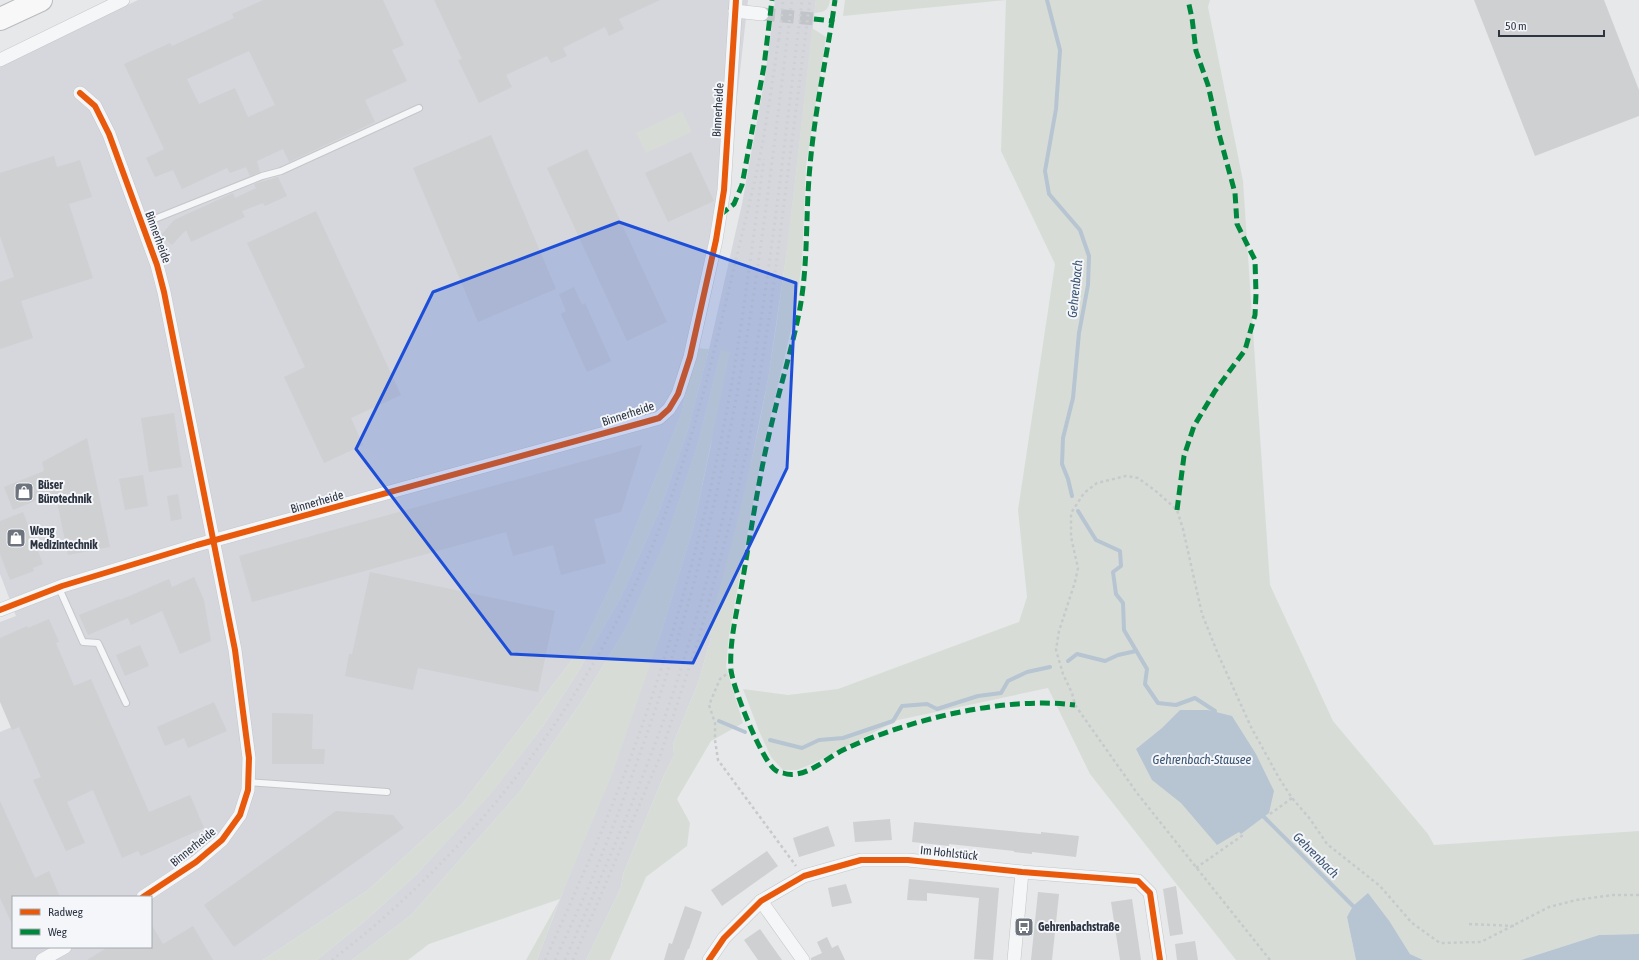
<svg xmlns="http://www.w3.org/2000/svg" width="1639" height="960" viewBox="0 0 1639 960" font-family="'Asap Condensed',sans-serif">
  <rect width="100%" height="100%" fill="#e6e8ea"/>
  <g fill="#d5d7dd" fill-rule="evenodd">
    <path d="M138,0H748L725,205L682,412L619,568L581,648L462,804L368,890L263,960H0V732L12,727L0,698V622L16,616L0,574V66ZM13,897H151V947H13Z"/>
    <path d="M775,0H816L788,243L768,379L740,517L710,625L711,638L698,683L673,744L674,755L664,775L623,874L621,887L586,960H537L660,636L693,529L711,445L721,351L699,440L667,537L626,628L581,702L520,791L411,915L352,960H317L365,921L416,875L491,793L544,725L576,675L621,597L660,509L687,433L709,349L742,204L765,77Z"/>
  </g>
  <g fill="#d7ddd6">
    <path d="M816,0H830C828,11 825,12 814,13Z"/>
    <path d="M845,0H1210L1208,7L1243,181L1270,585L1333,721L1428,834L1434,845L1639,831V934L1599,935L1521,960H1423L1410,954L1390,922L1347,917L1356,960H1236L1090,774L1048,688L898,720L814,763L797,770H783L771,757L759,731L743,689L788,695L838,689L1019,622L1027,597L1018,510L1055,264L1001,151L1006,0L843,16Z"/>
    <path d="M812,28L826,37L806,166L802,262L795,313L764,444L729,635L726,667L743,723L711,741L677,799L690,823L687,846L646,877L610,960H586L621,887L623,874L664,775L674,755L673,744L698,683L711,638L710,625C732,544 753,462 768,379C787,263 799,145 812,28Z"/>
    <path d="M682,111L692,132L646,153L636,133Z"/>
    <path d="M695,348L709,349L687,433L660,509L621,597L576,675L544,725L491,794L416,875L365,921L317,960H263L368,890L462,804L581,648L619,568L682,412Z"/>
    <path d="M721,350L730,352L693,529L660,636L613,772L560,899L537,960H526L560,899L429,944L408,960H352L411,915L520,791L581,702L626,628L667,536L699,440Z"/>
  </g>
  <g fill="#b7c4d2">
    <path d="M1180,710H1208L1232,716L1256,754L1274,791L1269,813L1241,834L1239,832L1217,845L1181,803L1152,780L1136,749L1162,728Z"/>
    <path d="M1368,893L1390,922L1410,954L1423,960H1356L1347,917L1353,906Z"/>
    <path d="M1639,934V960H1521L1599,935Z"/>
  </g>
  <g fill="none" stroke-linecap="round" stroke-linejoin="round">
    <g stroke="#b7c4d2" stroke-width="4">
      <path d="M1047,0L1060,50L1056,109L1045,171L1049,194L1080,230L1089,256L1088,285L1079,333L1073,398L1063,438L1062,464L1068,479L1072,496"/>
      <path d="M1078,511L1096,540L1120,551L1121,566L1113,572L1116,594L1123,603L1124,630L1147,669L1145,684L1158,703L1176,705L1195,698L1215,711"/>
      <path d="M1068,661L1077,654L1105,661L1118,655L1136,651"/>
      <path d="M719,721L745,732"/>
      <path d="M770,740L802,748L819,740L843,738L893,721L902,706L927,704L937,709L978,696L1001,693L1008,681L1027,672L1050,667"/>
      <path d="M1264,817L1353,906"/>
    </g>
  </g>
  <g fill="#ced0d2" fill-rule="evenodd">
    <path d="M263,0H383L404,45L392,50L407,81L365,100L375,122L289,162L283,149L257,161L260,172L250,176L246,167L230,173L227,168L182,189L173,170L155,177L146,158L164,149L124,64L170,43L172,46L234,18L232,14ZM249,51L275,105L248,117L235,88L199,104L187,79Z"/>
    <path d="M434,0H660L619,19L624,29L609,36L605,27L563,48L567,56L551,63L547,56L506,75L512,87L479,103L458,60L462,59Z"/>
    <path d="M1474,0H1604L1639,90V116L1535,156Z"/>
    <path d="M491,135L556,289L478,322L413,168Z"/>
    <path d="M587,149L667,322L627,341L547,168Z"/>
    <path d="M691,152L714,201L668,222L645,173Z"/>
    <path d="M54,156L57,167L80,160L92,197L69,204L93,278L21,301L33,338L0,349V282L14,277L0,236V173Z"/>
    <path d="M278,177L287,196L265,206L263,203L242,211L245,217L191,242L186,230L172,245L161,235L174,220L233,193L235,198L256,188L254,184Z"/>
    <path d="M316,211L401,395L351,418L363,445L324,463L284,377L305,367L247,243Z"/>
    <path d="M574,287L582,305L585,303L611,361L587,372L561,314L566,311L559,294Z"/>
    <path d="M174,413L182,467L149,472L141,418Z"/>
    <path d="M87,438L110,547L68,555L57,502L50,503L49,495L13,510L4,487L44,471L42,462Z"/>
    <path d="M642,445L621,512L594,519L606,563L561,575L553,545L513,556L506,532L252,602L239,556Z"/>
    <path d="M143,475L148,506L125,510L119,479Z"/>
    <path d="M178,494L182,519L171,521L167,496Z"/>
    <path d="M23,512L43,564L33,568L34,571L10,580L0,554V521Z"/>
    <path d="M370,572L555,611L538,692L418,668L413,690L345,676L349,654H352Z"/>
    <path d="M194,577L204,600L211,641L180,654L162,611L131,625L128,618L88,635L79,615L119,599L120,600L169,579L172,587Z"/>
    <path d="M49,619L59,642L56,643L74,686L91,679L149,812L190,795L204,828L141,856L138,851L122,858L93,790L67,802L85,843L66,851L33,780L41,777L19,727L12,730L0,702V638L27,626L28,628Z"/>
    <path d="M140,645L149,666L125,676L116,655Z"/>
    <path d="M214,702L227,731L188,748L184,738L165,746L157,727Z"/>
    <path d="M272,713L313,714L312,749H325L324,764H272Z"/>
    <path d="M0,801L35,878L49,871L60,897H13V926L0,898Z"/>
    <path d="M336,811L393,815L404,828L234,947L204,905Z"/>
    <path d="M890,819L892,840L855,842L853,822Z"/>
    <path d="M914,822L1041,834V832L1079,836L1076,857L1032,852V854L1014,852V851L949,844V846L912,842Z"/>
    <path d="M828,826L835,846L799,857L793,838Z"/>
    <path d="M767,851L778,866L722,906L711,890Z"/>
    <path d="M909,879L999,888L993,960L974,959L979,898L927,893V901L907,900Z"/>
    <path d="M846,884L852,903L832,907L828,888Z"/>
    <path d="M1176,886L1183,934L1170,936L1163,889Z"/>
    <path d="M1038,892L1059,894L1052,960H1031Z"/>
    <path d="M1132,899L1141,960H1120L1111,902Z"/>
    <path d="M685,906L702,912L689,949H688L684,960H664L669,943L672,944Z"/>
    <path d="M151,924L163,944L193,926L213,960H87L108,947H151Z"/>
    <path d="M760,929L767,939L782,960H758L744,940Z"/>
    <path d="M827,937L832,948L838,945L845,960H811V958L822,953L817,942Z"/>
    <path d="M1195,941L1198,960H1177L1175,944Z"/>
  </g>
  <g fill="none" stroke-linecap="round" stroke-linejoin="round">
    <path stroke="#c1c4c9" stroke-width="13" stroke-dasharray="13 6" stroke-linecap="butt" d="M762,14L814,19"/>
    <g stroke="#c4c6c8" stroke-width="8">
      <g id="lane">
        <path d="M157,218L262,176L281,171L419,108"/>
        <path d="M59,588L83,642L98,643L126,703"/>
        <path d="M248,782L387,792"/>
      </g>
    </g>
    <g stroke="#c4c6c8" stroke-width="14">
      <g id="street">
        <path d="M735,11L762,14"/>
        <path d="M0,60L123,0"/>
        <path d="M80,93L95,106L109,134L157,265L164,292L235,650L249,758L248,790L240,815L222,840L196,862L143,897"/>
        <path d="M0,610L62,586L197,545L645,422L659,418L669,409L678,394L690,357L716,240L724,190L736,0"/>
        <path d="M761,901L803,960"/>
        <path d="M42,960L65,947"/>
        <path d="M709,960L724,938L761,901L804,876L861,860H908L1022,872L1138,881L1150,893L1160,960"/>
        <path d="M1014,960L1022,872"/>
      </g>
    </g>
    <g stroke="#b9bbbe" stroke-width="24">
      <path id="highway" d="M0,19L41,0"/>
    </g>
    <g stroke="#c7c9cc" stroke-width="2.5" stroke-dasharray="3 3" stroke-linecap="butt">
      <path d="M731,671L720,679L709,705L715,723V740L718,760L796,866"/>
      <path d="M1270,814L1292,798"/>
      <path d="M1196,868L1243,835"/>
      <path d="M1469,924L1515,926"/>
      <path d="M1270,960L1137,793L1075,705L1072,693L1063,674L1056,650L1059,631L1075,582L1078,568L1071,537V513L1084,493L1097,483L1126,476L1138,478L1157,492L1177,510L1183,529L1202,614L1218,654L1251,727L1279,778L1292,798L1310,819L1327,844L1380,886L1412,923L1440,943L1481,942L1549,907L1576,900L1613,895H1639"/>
    </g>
    <use href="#lane" stroke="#f5f6f7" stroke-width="6"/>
    <use href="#street" stroke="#f5f6f7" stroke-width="13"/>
    <use href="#highway" stroke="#f8f8f8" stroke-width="22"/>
    <g stroke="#ced0d2" stroke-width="3" stroke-dasharray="2 4" stroke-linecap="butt">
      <path d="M779,40L783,0"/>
      <path d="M332,960C468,856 577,716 647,559C685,471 708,379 730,285C741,237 754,189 763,140C769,106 774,71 779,36"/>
      <path d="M545,960C576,891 607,822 633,751C674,638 707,518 729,399C743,320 753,239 764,159"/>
      <path d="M555,960C568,931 582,903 594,874C652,732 699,585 729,435C758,291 774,145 792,0"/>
      <path d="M565,960C594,893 624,826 650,757C681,677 705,592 725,509C764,342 781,170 802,0"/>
      <path d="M573,960L659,759L699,638L733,511L749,441L770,313L810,0"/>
    </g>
    <g stroke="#00873e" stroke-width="5" stroke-dasharray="10 5" stroke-linecap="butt">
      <path d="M814,19L832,21C824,69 814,118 810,166C805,217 809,267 798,318C791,351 781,384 773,418C760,470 752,525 743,578C738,607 729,640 731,670C733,688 760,756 774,769C776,771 780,773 783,773C804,780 825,759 843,750C907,720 1003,696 1075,705"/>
      <path d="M832,21L835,0"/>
      <path d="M720,215L734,204L742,185L764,66L772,0"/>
      <path d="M1177,510L1184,456L1194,426L1215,391L1245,350L1255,315L1256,294L1255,260L1237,224L1235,193L1219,134L1208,85L1196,51L1192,18L1188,0"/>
    </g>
    <g stroke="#f4f6f9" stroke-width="8">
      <g id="cycleway">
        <path d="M80,93L95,106L109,134L157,265L164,292L235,650L249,758L248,790L240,815L222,840L196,862L143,897"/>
        <path d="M0,610L62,586L197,545L645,422L659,418L669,409L678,394L690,357L716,240L724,190L736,0"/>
        <path d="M709,960L724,938L761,901L804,876L861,860H908L1022,872L1138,881L1150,893L1160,960"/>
      </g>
    </g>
    <use href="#cycleway" stroke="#e8590c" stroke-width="6"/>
  </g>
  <path fill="#1d4ed8" fill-opacity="0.2" stroke="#1d4ed8" stroke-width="3" stroke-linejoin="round" d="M619,222L796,283L787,468L693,663L511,654L356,449L433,292Z"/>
  <defs>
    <g id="shop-square" transform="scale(1)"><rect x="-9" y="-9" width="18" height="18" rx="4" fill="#6e747d" stroke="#f4f6f9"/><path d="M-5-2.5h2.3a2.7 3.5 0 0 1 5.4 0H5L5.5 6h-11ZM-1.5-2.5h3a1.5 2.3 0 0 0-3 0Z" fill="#fff"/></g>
    <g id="bus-square" transform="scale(1)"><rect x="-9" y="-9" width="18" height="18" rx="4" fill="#6e747d" stroke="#f4f6f9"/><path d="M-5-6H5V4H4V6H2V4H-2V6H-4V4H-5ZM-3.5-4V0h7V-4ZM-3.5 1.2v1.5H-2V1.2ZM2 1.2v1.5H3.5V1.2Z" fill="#fff"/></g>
  </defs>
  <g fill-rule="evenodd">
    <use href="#shop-square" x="24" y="492"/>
    <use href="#shop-square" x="16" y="538"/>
    <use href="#bus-square" x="1024" y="927"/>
  </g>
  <g text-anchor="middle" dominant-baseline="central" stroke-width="4" stroke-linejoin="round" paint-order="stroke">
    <g font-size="12" fill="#2d3543" stroke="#f4f6f9">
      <text transform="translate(718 110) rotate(-87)">Binnerheide</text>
      <text transform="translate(158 237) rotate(70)">Binnerheide</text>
      <text transform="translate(628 414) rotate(-18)">Binnerheide</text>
      <text transform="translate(317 502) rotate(-16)">Binnerheide</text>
      <text transform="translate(193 847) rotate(-39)">Binnerheide</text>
      <text transform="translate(949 853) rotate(6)">Im Hohlstück</text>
    </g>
    <g font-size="12" font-weight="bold" fill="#2d3543" stroke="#f4f6f9" text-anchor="start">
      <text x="38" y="485">Büser<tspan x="38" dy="14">Bürotechnik</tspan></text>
      <text x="30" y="531">Weng<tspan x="30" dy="14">Medizintechnik</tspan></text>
      <text x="1038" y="927">Gehrenbachstraße</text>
    </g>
    <g font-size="13" font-style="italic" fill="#3a5474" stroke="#f4f6f9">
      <text transform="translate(1075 289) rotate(-84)">Gehrenbach</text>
      <text x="1202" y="759">Gehrenbach-Stausee</text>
      <text transform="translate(1316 855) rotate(45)">Gehrenbach</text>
    </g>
  </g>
  <rect x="12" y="896" width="140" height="52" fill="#f4f6f9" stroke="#a4a9b0"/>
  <rect x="20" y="909" width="20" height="6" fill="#e8590c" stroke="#a4a9b0"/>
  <text x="48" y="916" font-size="12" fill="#2d3543">Radweg</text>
  <rect x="20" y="929" width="20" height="6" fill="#00873e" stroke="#a4a9b0"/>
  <text x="48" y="936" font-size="12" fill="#2d3543">Weg</text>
  <path d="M1499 30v6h105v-6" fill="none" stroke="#2d3543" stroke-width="2"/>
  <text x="1505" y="30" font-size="12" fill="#2d3543" stroke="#f4f6f9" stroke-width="3" paint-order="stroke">50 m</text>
</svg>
